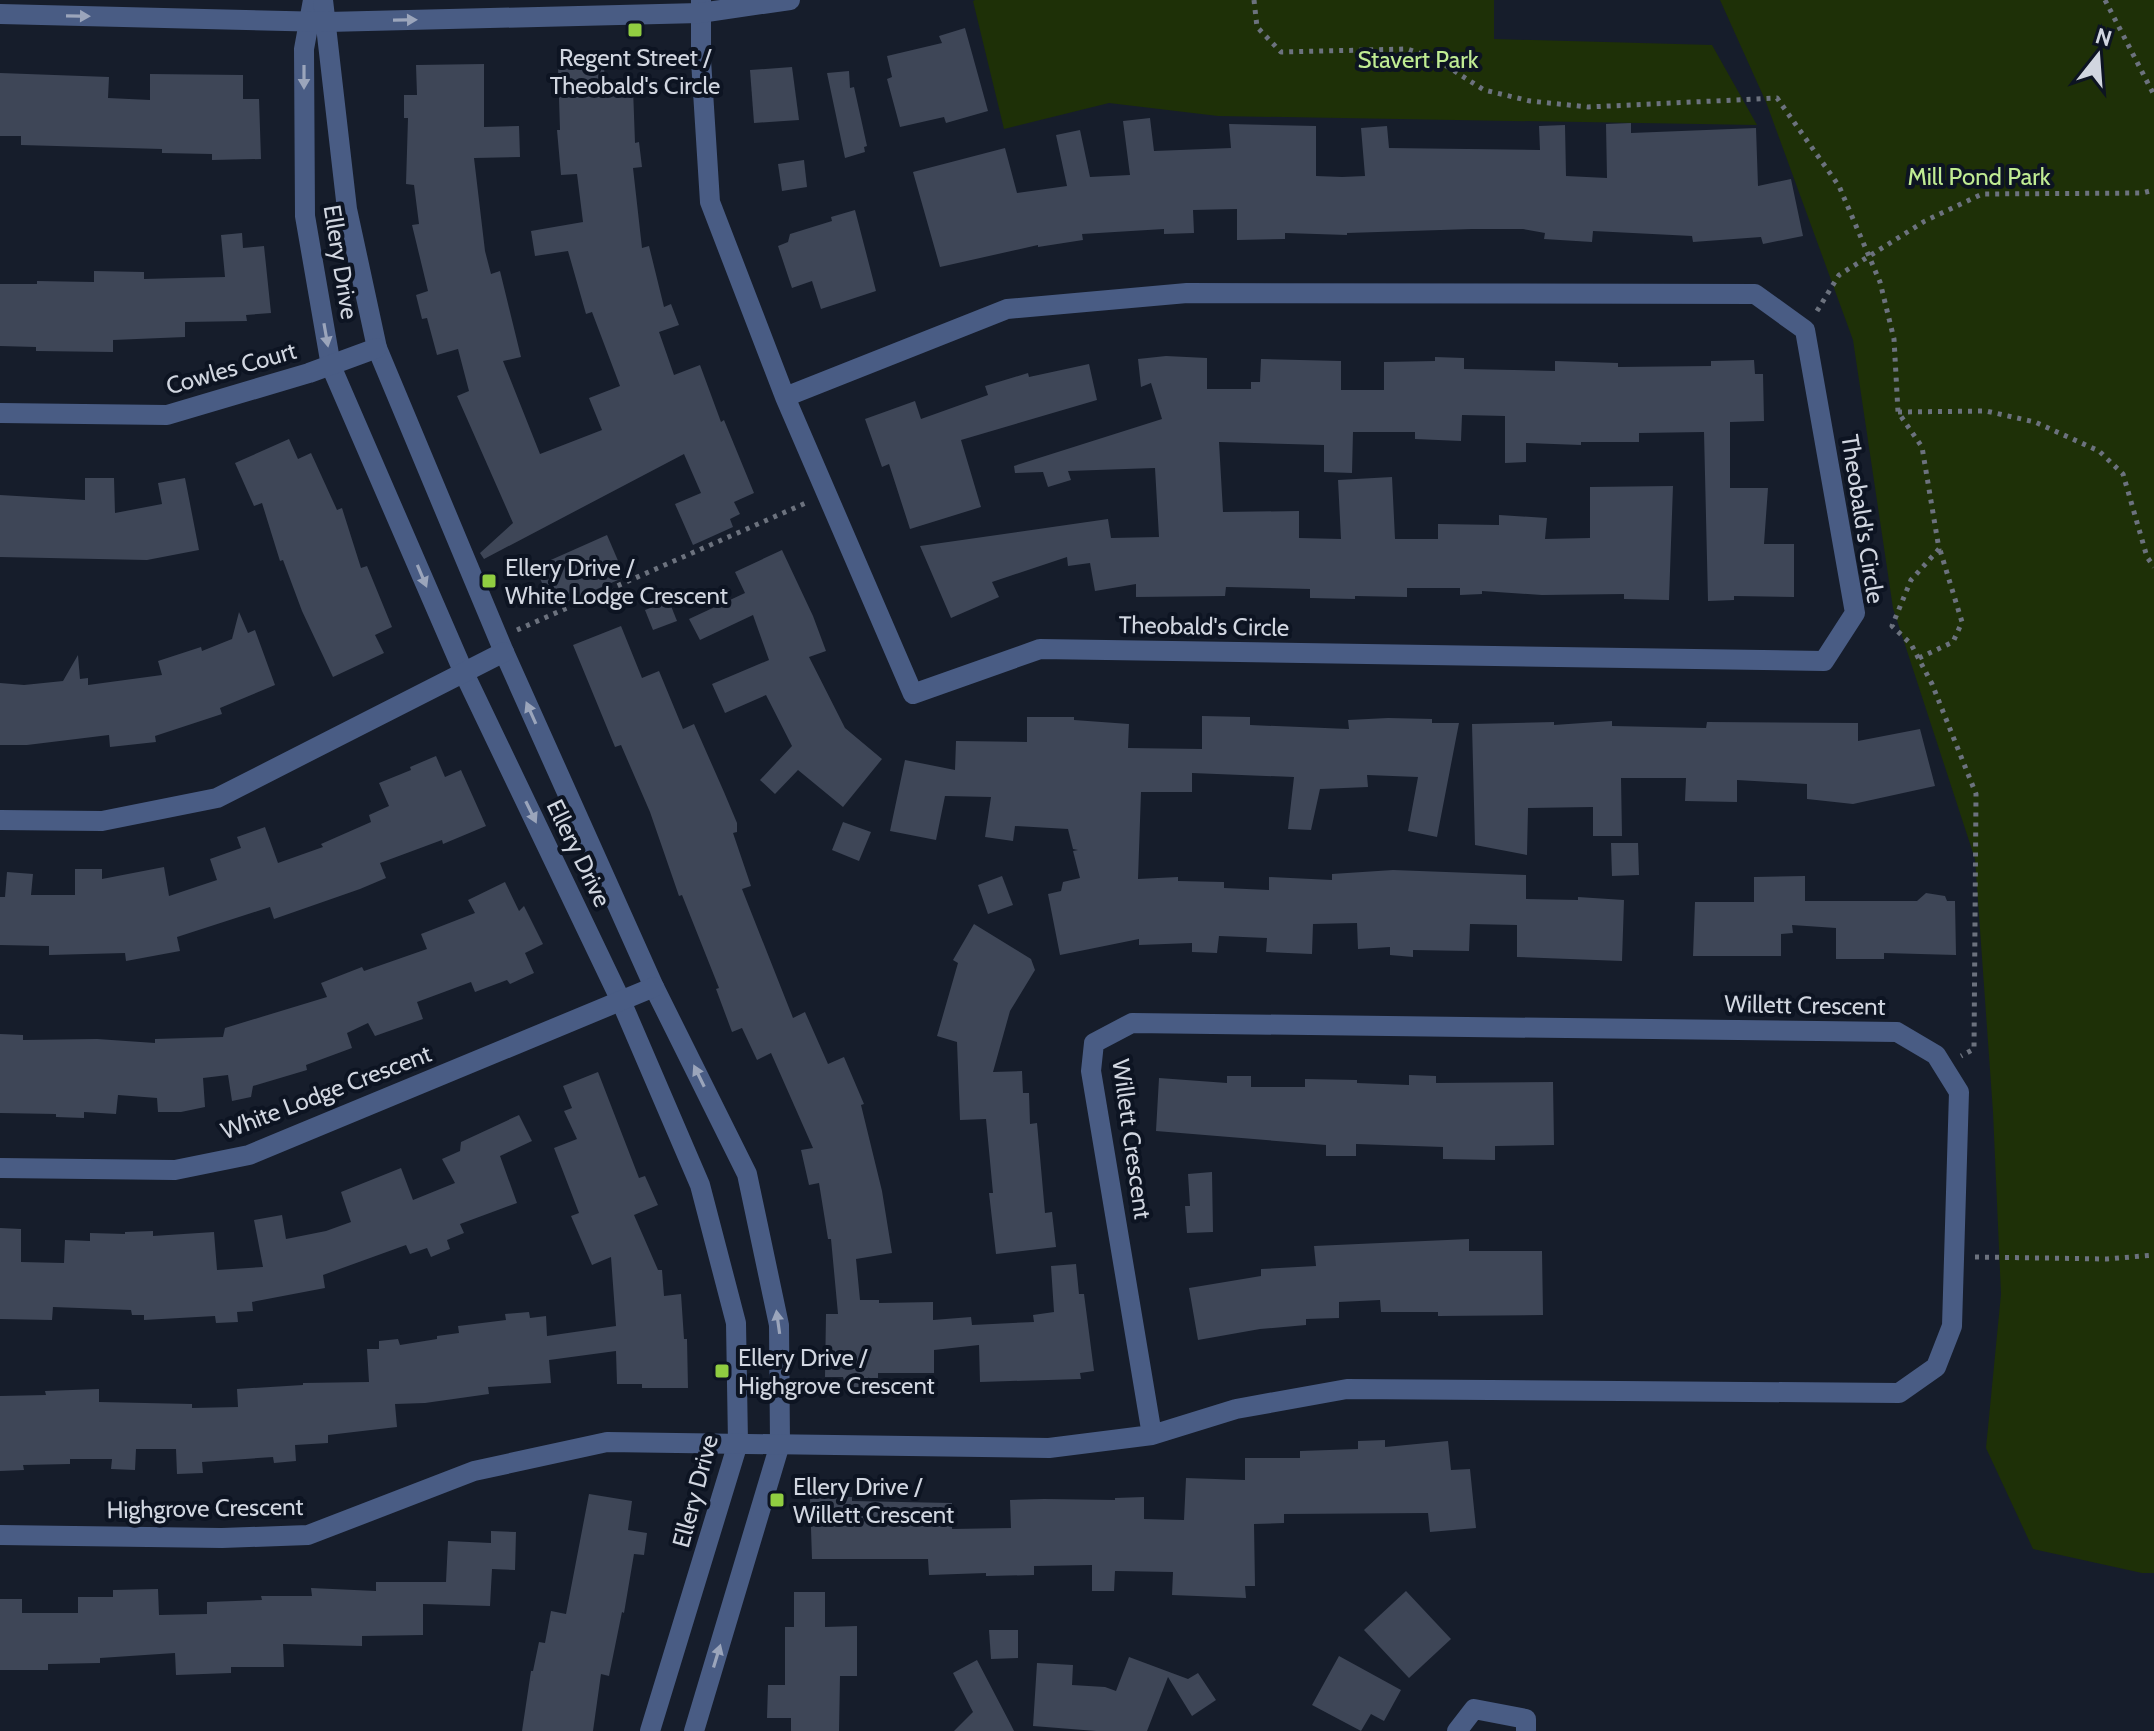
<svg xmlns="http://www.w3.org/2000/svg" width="2154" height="1731" viewBox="0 0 2154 1731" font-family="Cabin,sans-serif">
  <rect width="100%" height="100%" fill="#161d2b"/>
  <g fill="#1e3007">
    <path d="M975,0H1494V39L1712,45L1757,125L1218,116L1109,103L1004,129L973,1Z"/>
    <path d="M1720,0H2154V1573H2142L2033,1549L1986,1448L2001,1294L1993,1112L1975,859L1893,608L1853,340L1766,102Z"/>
  </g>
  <g fill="#3e4657">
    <path d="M965,28L988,111L946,123L944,117L900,127L887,79L892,77L887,56L942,43L939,36Z"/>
    <path d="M484,64V127L519,126L520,157L474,158L485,251L491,274L500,271L521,357L503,361L540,454L602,430L589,398L620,386L592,312L586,314L568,251L535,256L531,231L583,222L577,174L561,175L557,130H560L558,67L604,65L605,89L633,88L635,143L639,142L642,167L633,168L642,248L649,246L664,307L671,304L679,325L659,332L674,375L700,365L721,422L724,420L754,493L734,502L740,514L730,519L733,527L693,545L675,504L701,493L684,454L484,559L480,553L513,523L457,396L469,391L458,349L437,355L427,318L422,319L416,295L428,291L412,225L419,224L414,185L406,184L408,118H404V95H417L416,65Z"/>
    <path d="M792,67L799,120L754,123L750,70Z"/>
    <path d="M849,71L850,88L854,87L867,146L864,147L865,152L845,158L827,73Z"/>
    <path d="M0,73L109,77L108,98L150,100V74L243,75V99H259L261,159L212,160V154L162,153V149L21,145V136H0Z"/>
    <path d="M1150,118L1154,151L1231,148L1229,124L1316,126V176L1342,177L1365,176L1361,128L1387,126L1389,148L1540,150L1539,126L1565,125L1566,176L1607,178L1606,124L1631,123V133L1756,128L1758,186L1791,179L1803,236L1763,244L1761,237L1693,242L1692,236L1593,231L1592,242L1544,239L1545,233L1523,229H1472L1347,233V235L1285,233V239L1237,240V209L1193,210L1194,233L1164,234V229L1082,234L1083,240L1038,247V245L940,267L913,172L1005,148L1017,193L1067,186L1056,135L1080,130L1090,177L1130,175L1123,121Z"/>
    <path d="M804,160L807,187L782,191L778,164Z"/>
    <path d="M855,210L876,291L821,309L812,281L792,288L778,246L788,242L790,234L832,221L831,217Z"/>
    <path d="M242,233L243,248L264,246L271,313L246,315L247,321L185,322V337L113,340V352L36,351V347L0,346V284H37V281L94,282V271L144,272V279L225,277L221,235Z"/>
    <path d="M1166,356L1207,358V389H1251V382H1260L1261,359L1341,361V390H1384V362L1435,361V357L1464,358V369L1555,371V361L1618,363V367L1711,366V361L1754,360L1755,374H1763L1764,421L1730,422V488H1768L1764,544H1794V597L1734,596V600L1708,601L1704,432L1639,433V442H1581V445L1526,443V462L1505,463V416L1462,415L1461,441L1415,439V432H1353L1352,473L1324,472V445L1219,442L1223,512L1299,511V538L1341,539L1338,480L1392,477L1395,539H1438V524L1499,525V515L1547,518L1545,539L1590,538V487L1673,486L1669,600L1624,599V594L1542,595L1482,591V594L1460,595V588H1407V597L1355,596V599L1310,598V589L1226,587L1225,596L1136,597V584L1095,591L1090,563L1068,566L1067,557L992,582L999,597L951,618L920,546L1108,519L1111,538L1159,537L1155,468L1068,471L1071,480L1048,487L1043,472L1015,473L1014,466L1162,419L1151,383L1141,387L1138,359Z"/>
    <path d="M1089,364L1097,400L961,440L981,507L910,529L889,464L882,467L865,419L915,401L921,419L988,395L985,386L1028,373L1029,377Z"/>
    <path d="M289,439L298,459L311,453L337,510L342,508L361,568L367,566L392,627L375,635L384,653L333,677L302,611L283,560L280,561L262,503L254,506L235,463Z"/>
    <path d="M85,478H114L115,513L162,504L158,483L185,478L199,550L147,560L0,557V495L85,500Z"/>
    <path d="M607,535L625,577L553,608L535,567Z"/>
    <path d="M782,550L813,616L826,651L809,657L845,728L882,759L843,807L798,770L775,794L760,780L792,746L766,695L725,713L712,684L769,660L753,615L700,640L689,619L745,593L735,572Z"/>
    <path d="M669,601L677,621L653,630L645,610Z"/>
    <path d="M239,612L248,633L255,630L275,685L220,708L222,714L155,736L156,742L110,747L109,735L27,745H0V683L24,685L63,681L78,655L80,679L88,678V685L162,675L158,661L201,647L202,651L232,639Z"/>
    <path d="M621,626L642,678L659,671L683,729L694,724L724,792L737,823V832L733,833L751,886L742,889L793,1018L805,1012L828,1064L844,1057L864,1104L861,1105L882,1191L892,1253L856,1259L860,1300H879V1303L933,1302V1320L971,1317L972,1325L1034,1322L1033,1315L1054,1312L1051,1266L1076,1264L1079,1294H1084L1094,1371L1080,1373L1081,1379L980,1382L979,1345L934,1350V1373H878V1378H864V1387H846L843,1377H825L826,1314H838L831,1239H828L819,1183L809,1185L801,1150L813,1148L771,1053L757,1060L742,1028L732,1032L716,989L719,988L682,895L679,896L650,812L621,745L615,747L573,645Z"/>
    <path d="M1202,716L1250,717V725L1349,729L1348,720L1388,718L1432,719V723H1459L1437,837L1408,831L1418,777L1367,775L1368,787L1320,789L1311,830L1288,829L1294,777L1192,773V792H1141L1138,879L1178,877V881L1224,882V888L1269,890V877L1332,880V874L1393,870L1526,875V899L1578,900V897L1624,900L1622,961L1517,957V925L1470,924L1469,951L1413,950V957L1390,955V947L1358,949L1357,923L1313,924L1312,954L1266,952L1267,938L1219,936L1217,953L1192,952V943L1139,945V939L1060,955L1048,894L1061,891L1063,882L1080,878L1073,851L1078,850L1073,849L1068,829L1015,826L1013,841L985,837L991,797L945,796L936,840L890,831L905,760L955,770L956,741L1027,742V717H1074V720L1129,724L1128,748L1202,749Z"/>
    <path d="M1612,721V726L1706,728L1707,722L1858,723V741L1920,729L1935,786L1853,804L1807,799V784L1737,780V802L1685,801L1686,778H1621L1622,836H1593V807L1528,808L1527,855L1475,845L1472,724L1554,722V725Z"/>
    <path d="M436,756L445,777L461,770L486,826L443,844L442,840L380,863L386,878L360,889L274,919L270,907L177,937L180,951L126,961L125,953L49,955V946L0,945V897H5L7,872L33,874L31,895H75V869H102V879L164,867L169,896L217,880L210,859L241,848L237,837L265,827L278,863L323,847L321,844L371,822L369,815L389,806L379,783L411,770L410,767Z"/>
    <path d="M843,822L871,832L859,861L832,850Z"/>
    <path d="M1611,843H1638L1639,875L1612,876Z"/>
    <path d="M1002,876L1013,905L988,914L978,885Z"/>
    <path d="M1805,876V901H1917L1926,893L1945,896L1947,901H1955L1956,955L1884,953V959H1836V928L1792,925L1793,933L1781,934V956H1693L1695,902H1754V877Z"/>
    <path d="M505,882L519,911L524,906L543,944L525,953L534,973L510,984L507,980L475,992L471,982L417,1002L423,1019L375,1036L368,1023L347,1033L352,1048L306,1065L307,1070L253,1086L251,1097L232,1101L228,1075L203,1078L205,1107L181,1112H158L157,1098L118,1095L116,1114L84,1112V1118L56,1117V1114L0,1113V1034L23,1035V1040L97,1039L155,1043V1039L223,1037L225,1028L327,997L321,983L362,967L364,971L427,949L421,934L475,913L468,900Z"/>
    <path d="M974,924L1031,959L1035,970L1010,1011L993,1072L1022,1071L1023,1093H1029L1030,1124L1037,1123L1045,1213L1052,1212L1056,1247L996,1254L989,1193H993L986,1119L960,1120L957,1042L937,1036L958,963L953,960Z"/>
    <path d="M598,1072L639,1178L645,1176L658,1205L634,1215L658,1270H662L664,1296L681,1294L684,1339H687L688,1388H642V1384H617L616,1351L549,1360L551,1383L488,1387L489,1394L425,1403L395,1404L397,1427L328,1435V1443L295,1445L296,1461L274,1463L273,1457L202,1462L203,1473L177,1474L176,1449H136L135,1470L111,1469L112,1459H70V1464L23,1465L24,1470L0,1471V1396L46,1395L45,1391L99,1389V1402L192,1404V1408L238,1407L237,1389L303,1385V1383L369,1382L367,1349H379V1341L398,1339L400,1345L437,1339V1336L459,1333L458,1326L506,1320L505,1314L529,1312L530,1318L546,1316L547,1336L616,1326L611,1257L592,1265L571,1216L579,1213L554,1148L577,1139L564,1111L572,1108L563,1086Z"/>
    <path d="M1409,1075L1436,1076V1083L1553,1082L1554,1145L1495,1146V1160L1443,1159V1147L1356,1144V1156H1326V1145L1156,1131L1159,1078L1227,1083V1076H1251V1087H1305V1079L1357,1080V1083L1409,1085Z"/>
    <path d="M519,1115L532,1141L500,1156L517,1203L460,1224L464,1233L447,1240L450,1249L431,1257L427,1248L410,1254L406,1245L323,1275L325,1288L252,1302L253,1311L237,1312L238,1322L216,1323L215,1316L144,1320V1315H132L131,1310L53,1307L52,1320L0,1319V1228L21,1229V1262L64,1263L65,1240L90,1241V1233L125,1234V1232L153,1231V1236L214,1232L217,1270L263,1267L254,1220L282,1215L286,1239L326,1231L351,1222L341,1192L401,1168L413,1200L455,1183L442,1159L460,1151L461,1142Z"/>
    <path d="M1212,1172L1213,1232L1187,1233L1185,1206H1190L1188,1174Z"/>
    <path d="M1469,1239V1251H1542L1543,1315L1438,1316V1312H1381L1380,1300L1339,1302V1318L1306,1319V1325L1260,1329L1198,1340L1189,1288L1261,1276V1269L1316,1266L1314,1246Z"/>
    <path d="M1385,1440V1447L1448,1441L1451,1470L1470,1469L1476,1528L1430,1532L1428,1513L1284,1514V1523L1254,1524L1255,1586H1245L1246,1598L1172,1595L1173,1572L1115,1571L1114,1591H1092V1565L1034,1566V1575L986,1576V1573L929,1575L928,1559H812L810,1498L852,1497V1501L952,1503V1529L1011,1528L1010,1500L1044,1499L1115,1500V1498L1144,1497V1519L1184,1520L1186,1478L1245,1480V1458H1300V1451L1358,1449V1441Z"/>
    <path d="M589,1494L632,1501L628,1530L647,1533L644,1555L634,1554L624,1613L622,1612L609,1676L601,1674L593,1731H522L531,1671H533L539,1642L545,1643L551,1611L566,1614Z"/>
    <path d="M491,1531L516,1532L515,1570L492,1569L490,1606L423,1604V1635L362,1636V1646L283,1644L284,1667H231V1673L176,1675L175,1653L100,1658V1663L48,1664V1670H0V1599H22V1613H78V1597H113V1590L158,1589L159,1615L207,1614V1602L262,1600L261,1596H312L311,1588L376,1591V1582H446L448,1541L491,1543Z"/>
    <path d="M1406,1591L1451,1639L1409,1678L1364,1630Z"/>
    <path d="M794,1592H825V1627L857,1626V1676H840L839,1731H791V1718H767L768,1685H785V1627H794Z"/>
    <path d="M989,1630H1018V1658L991,1659Z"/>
    <path d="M1339,1656L1401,1690L1384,1721L1371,1714L1361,1731L1312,1705Z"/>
    <path d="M1129,1657L1188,1679L1198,1673L1216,1700L1192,1716L1168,1677L1147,1731H1096L1033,1726L1037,1663L1073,1665L1072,1685L1105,1687L1116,1691Z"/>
    <path d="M977,1660L1011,1725L1014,1731H954L973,1712L953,1673Z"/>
  </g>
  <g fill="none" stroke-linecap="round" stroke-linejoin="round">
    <g stroke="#6c727e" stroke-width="5" stroke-dasharray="4 6" stroke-linecap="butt">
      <path d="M1254,0L1257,27L1281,52L1407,49L1434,58L1484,90L1530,101L1588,107L1777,98L1839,186L1880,282L1894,339L1898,412L1922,447L1939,549L1911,580L1892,626L1911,644L1932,684L1976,794L1974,1049L1961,1056"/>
      <path d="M2105,0L2154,95"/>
      <path d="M1817,311L1839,275L1925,221L1982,194L2142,193L2154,190"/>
      <path d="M1898,412L1986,411L2035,422L2099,451L2123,474L2147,557L2154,567"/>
      <path d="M517,630L808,502"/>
      <path d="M1919,658L1953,642L1962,622L1940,550"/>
      <path d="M1975,1257L2107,1259L2154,1255"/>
    </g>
    <g stroke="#495c84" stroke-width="20">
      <path d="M313,0L304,49L305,216L331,366L464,673L621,1001L700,1185L736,1323L738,1443L650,1731"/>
      <path d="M323,0L347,209L377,348L504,652L654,987L747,1174L779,1325L780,1444L694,1731"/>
      <path d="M701,0V60L710,202L785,397L913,694L1040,649L1824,661L1855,613L1805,330L1755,294L1187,293L1007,309L785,397"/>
      <path d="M0,14L327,22L700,13L790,0"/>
      <path d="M0,413L167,415L309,373L377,348"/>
      <path d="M0,820L102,821L217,798L504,652"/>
      <path d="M0,1168L175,1170L249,1155L654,987"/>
      <path d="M0,1535L222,1538L308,1535L474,1471L607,1442L1049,1448L1152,1435L1236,1409L1347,1389L1899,1393L1936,1367L1952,1326L1959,1092L1936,1055L1897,1032L1132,1023L1094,1043L1091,1071L1152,1435"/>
      <path d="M1457,1731L1474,1709L1526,1719V1731"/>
    </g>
  </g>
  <defs><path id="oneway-solid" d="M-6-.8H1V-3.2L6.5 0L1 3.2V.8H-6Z" transform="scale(2)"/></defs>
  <g fill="#9ba5bb">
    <use href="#oneway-solid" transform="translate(78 16) rotate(1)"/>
    <use href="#oneway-solid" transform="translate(405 20) rotate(-1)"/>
    <use href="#oneway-solid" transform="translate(304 77) rotate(90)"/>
    <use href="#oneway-solid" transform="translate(326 335) rotate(80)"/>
    <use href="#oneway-solid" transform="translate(422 576) rotate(67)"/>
    <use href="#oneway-solid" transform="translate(531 713) rotate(-114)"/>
    <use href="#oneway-solid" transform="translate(531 812) rotate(64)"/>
    <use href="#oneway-solid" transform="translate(699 1076) rotate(-116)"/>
    <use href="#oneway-solid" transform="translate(778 1322) rotate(-98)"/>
    <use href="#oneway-solid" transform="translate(717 1656) rotate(-73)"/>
  </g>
  <g fill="#90cd41" stroke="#0d1422" stroke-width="3">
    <rect x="627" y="22" width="16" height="16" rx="4"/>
    <rect x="481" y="573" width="16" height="16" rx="4"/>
    <rect x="714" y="1363" width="16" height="16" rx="4"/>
    <rect x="769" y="1492" width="16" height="16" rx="4"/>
  </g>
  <g text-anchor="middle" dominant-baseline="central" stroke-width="8" stroke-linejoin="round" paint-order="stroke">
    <g font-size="24" fill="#d1d6e0" stroke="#0d1422" text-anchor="start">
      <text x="635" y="57" text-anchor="middle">Regent Street /<tspan x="635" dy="28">Theobald's Circle</tspan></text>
      <text x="505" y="567">Ellery Drive /<tspan x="505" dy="28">White Lodge Crescent</tspan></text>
      <text x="738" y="1357">Ellery Drive /<tspan x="738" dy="28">Highgrove Crescent</tspan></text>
      <text x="793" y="1486">Ellery Drive /<tspan x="793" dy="28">Willett Crescent</tspan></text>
    </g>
    <g font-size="24" fill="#c0ec93" stroke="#0d1422">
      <text x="1418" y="59">Stavert Park</text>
      <text x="1979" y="176">Mill Pond Park</text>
    </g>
    <g font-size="24" fill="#d1d6e0" stroke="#0d1422">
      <text transform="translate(341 262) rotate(81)">Ellery Drive</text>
      <text transform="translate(231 368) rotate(-16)">Cowles Court</text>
      <text transform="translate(1863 519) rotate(81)">Theobald's Circle</text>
      <text transform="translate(1204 626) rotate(1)">Theobald's Circle</text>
      <text transform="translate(579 853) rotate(64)">Ellery Drive</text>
      <text transform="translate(1805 1005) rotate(1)">Willett Crescent</text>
      <text transform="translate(326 1092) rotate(-21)">White Lodge Crescent</text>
      <text transform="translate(1132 1139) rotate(82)">Willett Crescent</text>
      <text transform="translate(695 1491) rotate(-75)">Ellery Drive</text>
      <text transform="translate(205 1508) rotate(-1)">Highgrove Crescent</text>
    </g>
  </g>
  <g transform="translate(2098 56) rotate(17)" stroke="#0d1422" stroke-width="6" paint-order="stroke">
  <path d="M0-6L14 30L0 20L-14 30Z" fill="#d1d6e0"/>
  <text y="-12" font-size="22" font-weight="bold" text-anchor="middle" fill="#d1d6e0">N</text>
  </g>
</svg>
